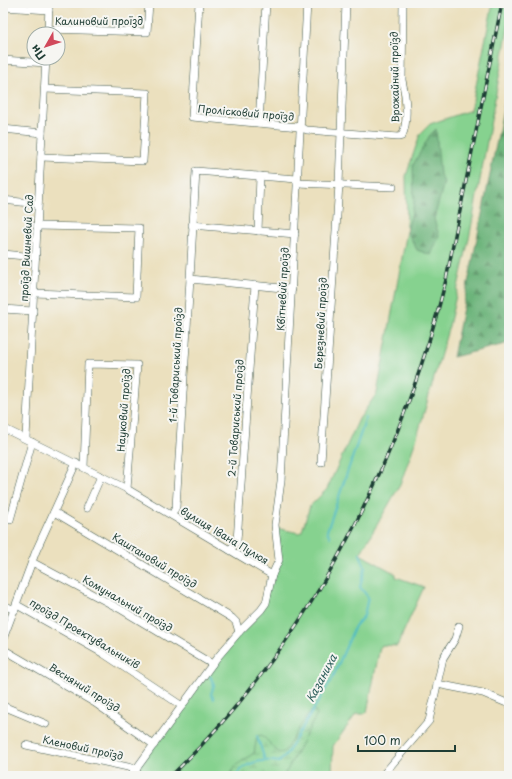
<svg xmlns="http://www.w3.org/2000/svg" width="512" height="779" viewBox="0 0 512 779" font-family="'Playpen Sans',sans-serif">
  <defs>
    <pattern id="forest-firs" width="22" height="20" patternUnits="userSpaceOnUse"><rect width="22" height="20" fill="#6cb47a"/><path d="M5 1l3.5 6h-7zM16 11l3.5 6h-7z" fill="#589465"/></pattern>
    <pattern id="wetland-marsh" width="20" height="14" patternUnits="userSpaceOnUse"><rect width="20" height="14" fill="#86d28f"/><path d="M1 5h8M5 5V1M11 12h8M15 12V8" fill="none" stroke="#6dac76"/></pattern>
  </defs>
  <rect width="100%" height="100%" fill="#f6f6f2"/>
  <filter id="ink" filterUnits="userSpaceOnUse"><feTurbulence type="fractalNoise" baseFrequency=".025" numOctaves="2"/><feDisplacementMap in="SourceGraphic" scale="8" xChannelSelector="R" yChannelSelector="G"/><feConvolveMatrix kernelMatrix="1 2 1 2 8 2 1 2 1" color-interpolation-filters="sRGB"/></filter>
  <filter id="wash" filterUnits="userSpaceOnUse"><feTurbulence type="fractalNoise" baseFrequency=".012" numOctaves="4" result="noise"/><feDisplacementMap in="SourceGraphic" scale="16" xChannelSelector="R" yChannelSelector="G"/><feGaussianBlur stdDeviation="0.9" result="paint"/><feColorMatrix in="noise" values="0 0 0 0 0 0 0 0 0 0 0 0 0 0 0 0 0 1.4 0 .05"/><feComposite in="paint" operator="in"/></filter>
  <g filter="url(#wash)">
    <rect width="100%" height="100%" fill="#ebe0be"/>
    <path fill="#86d28f" stroke="#528862" d="M493,3H509V23L469,239L449,326L417,437L400,485L360,554L396,574V577L424,587L397,646L382,645L380,647L367,712L364,714H356L333,746L332,776H131L216,659L258,614L279,560L276,528L299,533L302,531L310,506L327,489L359,419L377,393L407,231L406,176L420,134L430,124L471,110Z"/>
    <g fill="url(#forest-firs)" stroke="#467857">
      <path d="M509,81V343L453,357Z"/>
      <path d="M436,129L440,175L444,182L434,219L439,236L431,255L417,250L407,231L414,204L413,165L430,135Z"/>
    </g>
    <path fill="url(#wetland-marsh)" stroke="#528862" d="M314,709L317,714L284,776H230L235,766L254,753L257,736L262,735L279,753L284,752L308,714Z"/>
    <g fill="none" stroke-linecap="round" stroke-linejoin="round">
      <g stroke="#4cbbc4" stroke-width="2">
        <path d="M330,537L327,531L366,418"/>
        <path d="M210,676L214,685L211,694L214,699"/>
        <path d="M257,736L265,760"/>
        <path d="M236,776C246,761 262,759 279,762L286,755L333,677L355,626L364,616L368,597L360,587L365,567L360,554"/>
      </g>
    </g>
  </g>
  <g filter="url(#ink)">
    <g fill="none" stroke-linecap="round" stroke-linejoin="round">
      <g stroke="#3e5549" stroke-width="8">
        <g id="street">
          <path d="M199,3L192,117L299,127L307,130L398,137L402,136C409,120 406,96 402,80L403,3"/>
          <path d="M3,7L49,10"/>
          <path d="M48,29L147,32L149,3"/>
          <path d="M48,34L49,3"/>
          <path d="M3,60L46,63"/>
          <path d="M259,123L266,3"/>
          <path d="M3,129L42,133"/>
          <path d="M41,157L143,161L147,93L45,89"/>
          <path d="M297,183L393,187"/>
          <path d="M3,200L38,204"/>
          <path d="M192,225L295,234"/>
          <path d="M258,231L260,176"/>
          <path d="M3,254L36,257"/>
          <path d="M190,279L196,171L297,179"/>
          <path d="M34,293L136,297L139,228L37,226"/>
          <path d="M3,309L33,311"/>
          <path d="M3,428L127,489L272,575"/>
          <path d="M26,438L46,58"/>
          <path d="M321,462L339,184L346,3"/>
          <path d="M84,467L88,364L137,365L127,489"/>
          <path d="M87,508L101,476"/>
          <path d="M54,512L232,618L236,622L239,632"/>
          <path d="M172,515L176,507L190,279L292,289"/>
          <path d="M10,520L32,442"/>
          <path d="M230,550L237,541L255,285"/>
          <path d="M32,562L122,610L212,664"/>
          <path d="M3,605L15,610"/>
          <path d="M17,605L104,654L182,706"/>
          <path d="M3,639L36,551L76,463"/>
          <path d="M3,649L95,703L154,745"/>
          <path d="M437,684L483,693L509,704"/>
          <path d="M3,706L46,724"/>
          <path d="M26,745L137,769"/>
          <path d="M131,776L216,659L239,632L261,610L266,603L272,575L279,560L275,525L281,481L307,3"/>
          <path d="M382,776L429,721L443,658L455,639L459,626"/>
        </g>
      </g>
      <use href="#street" stroke="#fff" stroke-width="7"/>
      <g stroke="#1f3d34" stroke-width="3.5">
        <path id="rail" d="M171,776C310,642 399,466 446,280L502,3"/>
      </g>
      <use href="#rail" stroke="#f6f6f2" stroke-width="2" stroke-dasharray="6" stroke-linecap="butt"/>
    </g>
  </g>
  <g text-anchor="middle" dominant-baseline="central" stroke-width="4" stroke-linejoin="round" paint-order="stroke">
    <g font-size="10" fill="#1f3d34" stroke="#f6f6f2">
      <text x="99" y="20">Калиновий проїзд</text>
      <text transform="translate(394 77) rotate(-91)">Врожайний проїзд</text>
      <text transform="translate(246 112) rotate(5)">Пролісковий проїзд</text>
      <text transform="translate(26 248) rotate(-87)">проїзд Вишневий Сад</text>
      <text transform="translate(282 289) rotate(-87)">Квітневий проїзд</text>
      <text transform="translate(320 323) rotate(-87)">Березневий проїзд</text>
      <text transform="translate(175 365) rotate(-87)">1-й Товариський проїзд</text>
      <text transform="translate(123 410) rotate(-86)">Науковий проїзд</text>
      <text transform="translate(235 418) rotate(-86)">2-й Товариський проїзд</text>
      <text transform="translate(225 535) rotate(31)">вулиця Івана Пулюя</text>
      <text transform="translate(155 560) rotate(31)">Каштановий проїзд</text>
      <text transform="translate(128 603) rotate(30)">Комунальний проїзд</text>
      <text transform="translate(85 633) rotate(31)">проїзд Проектувальників</text>
      <text transform="translate(85 687) rotate(32)">Весняний проїзд</text>
      <text transform="translate(83 747) rotate(12)">Кленовий проїзд</text>
    </g>
    <g font-size="11" font-style="italic" fill="#2a5c58" stroke="#f6f6f2">
      <text transform="translate(321 678) rotate(-62)">Казаниха</text>
    </g>
  </g>
  <rect width="512" height="779" fill="none" stroke="#f6f6f2" stroke-width="16"/>
  <g transform="translate(46 46) rotate(231)"><circle r="19" fill="#f6f6f2" stroke="#a0aca6"/>
  <path d="M0-3L7 15L0 10L-7 15Z" fill="#d1495b"/>
  <text y="-6" font-size="11" font-weight="bold" text-anchor="middle" fill="#1f3d34">Пн</text>
  </g>
  <path d="M358 745v6h97v-6" fill="none" stroke="#1f3d34" stroke-width="2"/>
  <text x="364" y="745" font-size="12" fill="#1f3d34" stroke="#f6f6f2" stroke-width="3" paint-order="stroke">100 m</text>
</svg>
